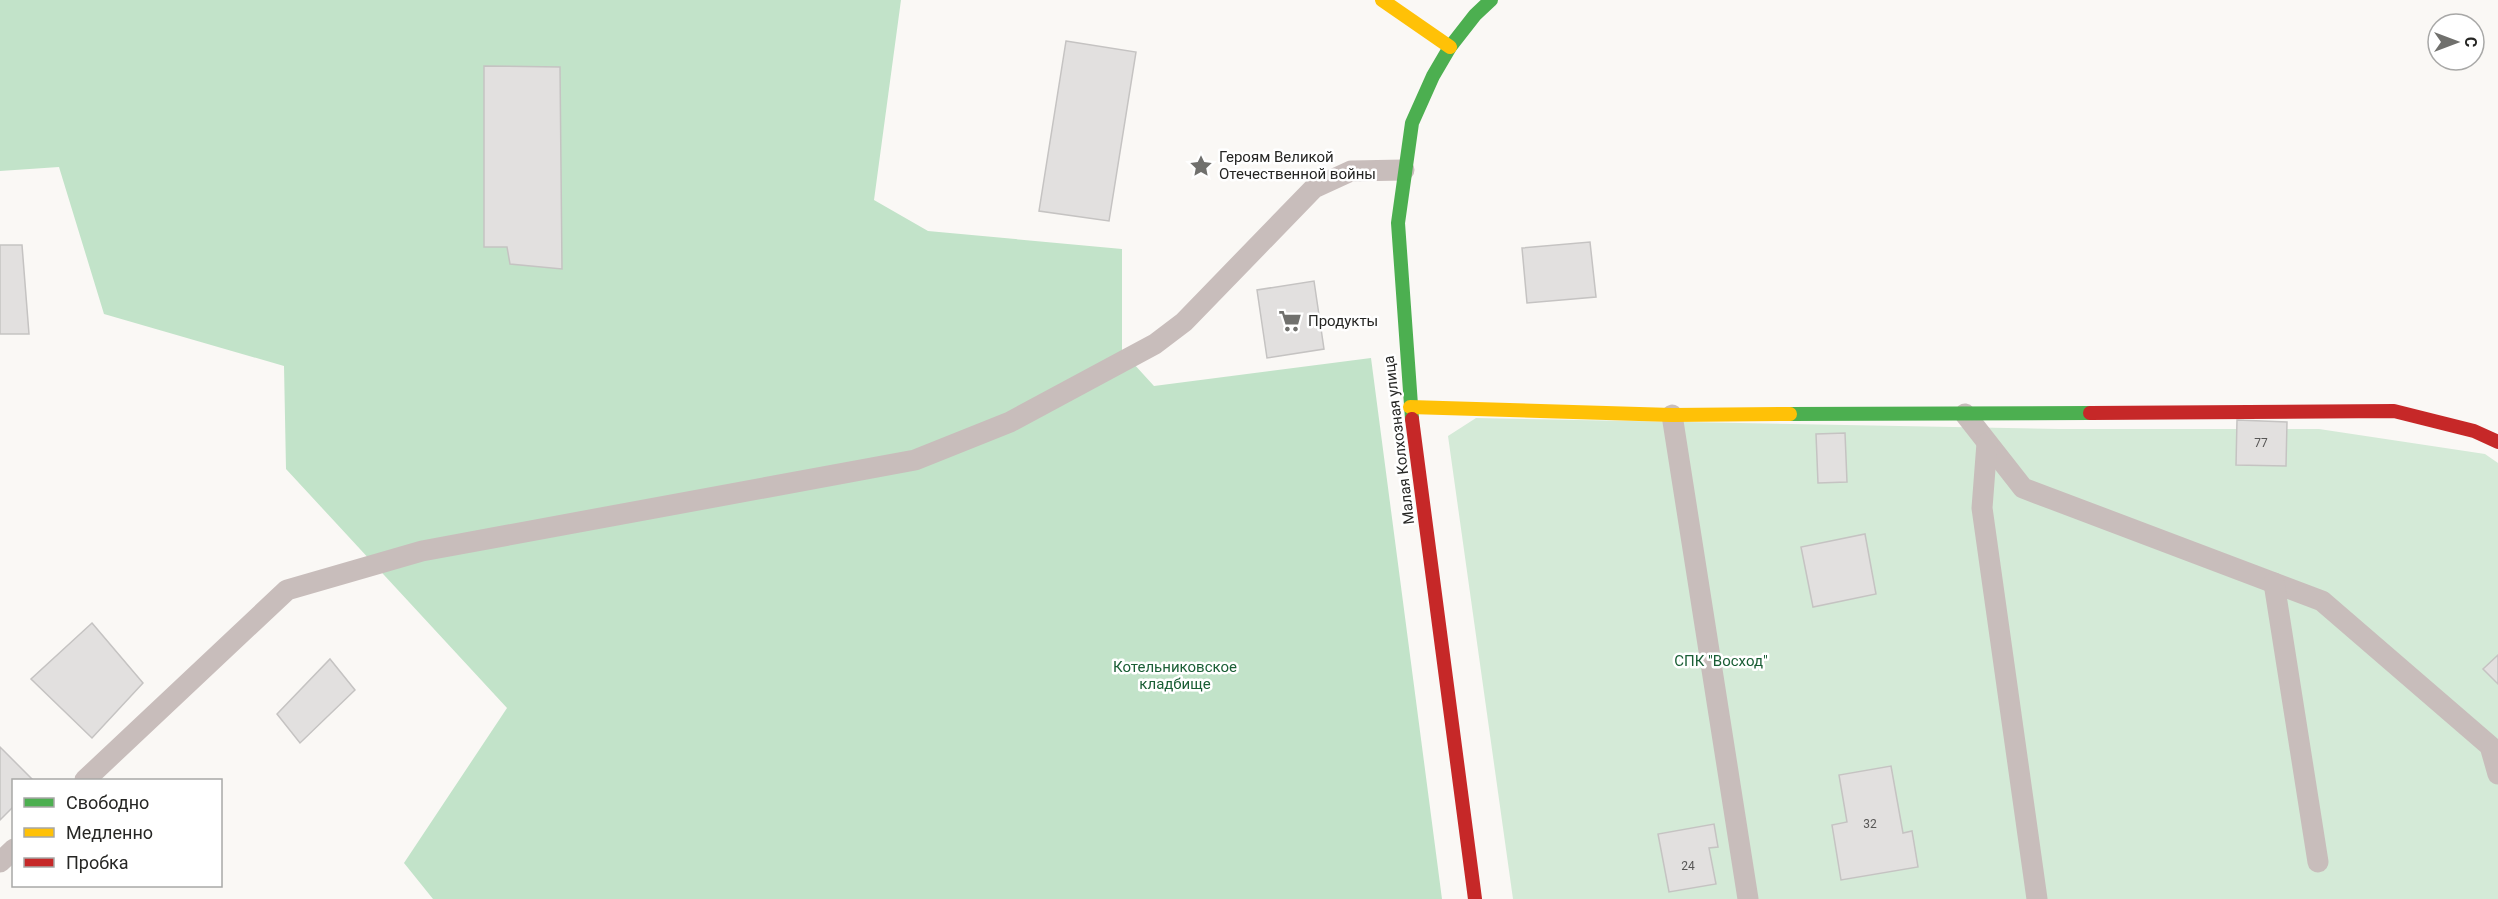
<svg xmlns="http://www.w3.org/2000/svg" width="2498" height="899" viewBox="0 0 2498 899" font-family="Roboto,sans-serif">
  <rect width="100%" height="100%" fill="#faf8f5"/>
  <path fill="#d4ead7" d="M1476,418L2059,429H2319L2485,454L2498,463V899H1513L1448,436Z"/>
  <path fill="#c2e3c9" d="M0,0H901L874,200L928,231L1122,249V351L1154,386L1371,358L1442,899H433L404,863L507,708L286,469L284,366L104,314L59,167L0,171Z"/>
  <g fill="#e2e0df" stroke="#c5c3c2" stroke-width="1.5">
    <path d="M1066,41L1136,52L1109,221L1039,211Z"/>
    <path d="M484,66L560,67L562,269L510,264L507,247H484Z"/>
    <path d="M1590,242L1596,297L1527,303L1522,248Z"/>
    <path d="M0,245H22L29,334H0Z"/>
    <path d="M1314,281L1324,349L1267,358L1257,290Z"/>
    <path d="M2237,420L2287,422L2286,466L2236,465Z"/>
    <path d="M1845,433L1847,482L1818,483L1816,434Z"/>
    <path d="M1865,534L1876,594L1813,607L1801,547Z"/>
    <path d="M92,623L143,683L92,738L31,679Z"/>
    <path d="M2498,655V684L2483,669Z"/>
    <path d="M330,659L355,690L300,743L277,714Z"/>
    <path d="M0,747L33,780H14V806L0,820Z"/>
    <path d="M1891,766L1903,833L1912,831L1918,867L1841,880L1832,825L1847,822L1839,775Z"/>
    <path d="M1714,824L1718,847L1709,848L1716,884L1669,892L1658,834Z"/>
  </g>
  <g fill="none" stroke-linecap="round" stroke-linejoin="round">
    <g stroke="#c8bdbb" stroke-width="21">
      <path d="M1965,414L2023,488L2322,601L2490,746L2498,774"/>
      <path d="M1672,415L1748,899"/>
      <path d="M1987,443L1982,508L2037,899"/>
      <path d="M2274,583L2318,862"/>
      <path d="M85,780L287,590L422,551L915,460L1010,422L1155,344L1184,322L1314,188L1351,171L1404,170"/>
      <path d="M0,862L14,849"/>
    </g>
    <g stroke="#4caf50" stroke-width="14">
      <path d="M1790,414L2090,413"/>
      <path d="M1412,419L1398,223L1412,123L1433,76L1450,47L1475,15L1491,0"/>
    </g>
    <g stroke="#ffc107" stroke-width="14">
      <path d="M1382,0L1450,47"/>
      <path d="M1410,407L1672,415L1790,414"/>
    </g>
    <g stroke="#c62828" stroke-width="14">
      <path d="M2090,413L2394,411L2474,431L2498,442"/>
      <path d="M1412,419L1475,899"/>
    </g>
  </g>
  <defs>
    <g id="sight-bare" transform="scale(1.8)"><path d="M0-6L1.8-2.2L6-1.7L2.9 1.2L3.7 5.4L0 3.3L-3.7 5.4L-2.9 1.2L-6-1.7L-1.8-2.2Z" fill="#70706d" stroke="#fff" stroke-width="2.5" paint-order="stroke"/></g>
    <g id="supermarket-bare" transform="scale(1.8)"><path d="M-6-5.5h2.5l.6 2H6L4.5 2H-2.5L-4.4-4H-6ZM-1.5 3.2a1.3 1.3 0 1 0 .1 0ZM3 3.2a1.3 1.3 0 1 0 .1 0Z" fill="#70706d" stroke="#fff" stroke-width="2.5" paint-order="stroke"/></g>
  </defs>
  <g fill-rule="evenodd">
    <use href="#sight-bare" x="1201" y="166"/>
    <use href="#supermarket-bare" x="1290" y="321"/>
  </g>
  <g text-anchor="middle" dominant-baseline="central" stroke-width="5" stroke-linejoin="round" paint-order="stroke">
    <g font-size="12" fill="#575655">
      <text x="2261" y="443">77</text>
      <text x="1870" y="824">32</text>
      <text x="1688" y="866">24</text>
    </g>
    <g font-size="15" fill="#262624" stroke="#fff" text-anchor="start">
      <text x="1219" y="157">Героям Великой<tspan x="1219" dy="17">Отечественной войны</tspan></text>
      <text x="1308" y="321">Продукты</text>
    </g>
    <g font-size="15" fill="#262624" stroke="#fff">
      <text transform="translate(1399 440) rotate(-97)">Малая Колхозная улица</text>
    </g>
    <g font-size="15" fill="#1a5e35" stroke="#fff">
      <text x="1721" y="661">СПК "Восход"</text>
      <text x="1175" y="667">Котельниковское<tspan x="1175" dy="17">кладбище</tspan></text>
    </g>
  </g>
  <rect x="12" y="779" width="210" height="108" fill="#ffffff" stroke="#a8a8a7" stroke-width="1.5"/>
  <rect x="24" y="798" width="30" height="9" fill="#4caf50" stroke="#a8a8a7" stroke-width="1.5"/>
  <text x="66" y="809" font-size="18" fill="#262624">Свободно</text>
  <rect x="24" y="828" width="30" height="9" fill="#ffc107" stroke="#a8a8a7" stroke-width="1.5"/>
  <text x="66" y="839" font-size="18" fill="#262624">Медленно</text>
  <rect x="24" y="858" width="30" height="9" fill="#c62828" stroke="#a8a8a7" stroke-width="1.5"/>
  <text x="66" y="869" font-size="18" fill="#262624">Пробка</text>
  <g transform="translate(2456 42) rotate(90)"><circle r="28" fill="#ffffff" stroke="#a8a8a7" stroke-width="1.5"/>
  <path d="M0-4.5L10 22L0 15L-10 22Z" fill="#70706d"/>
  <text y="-9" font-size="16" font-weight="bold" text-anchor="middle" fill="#262624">С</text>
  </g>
</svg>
